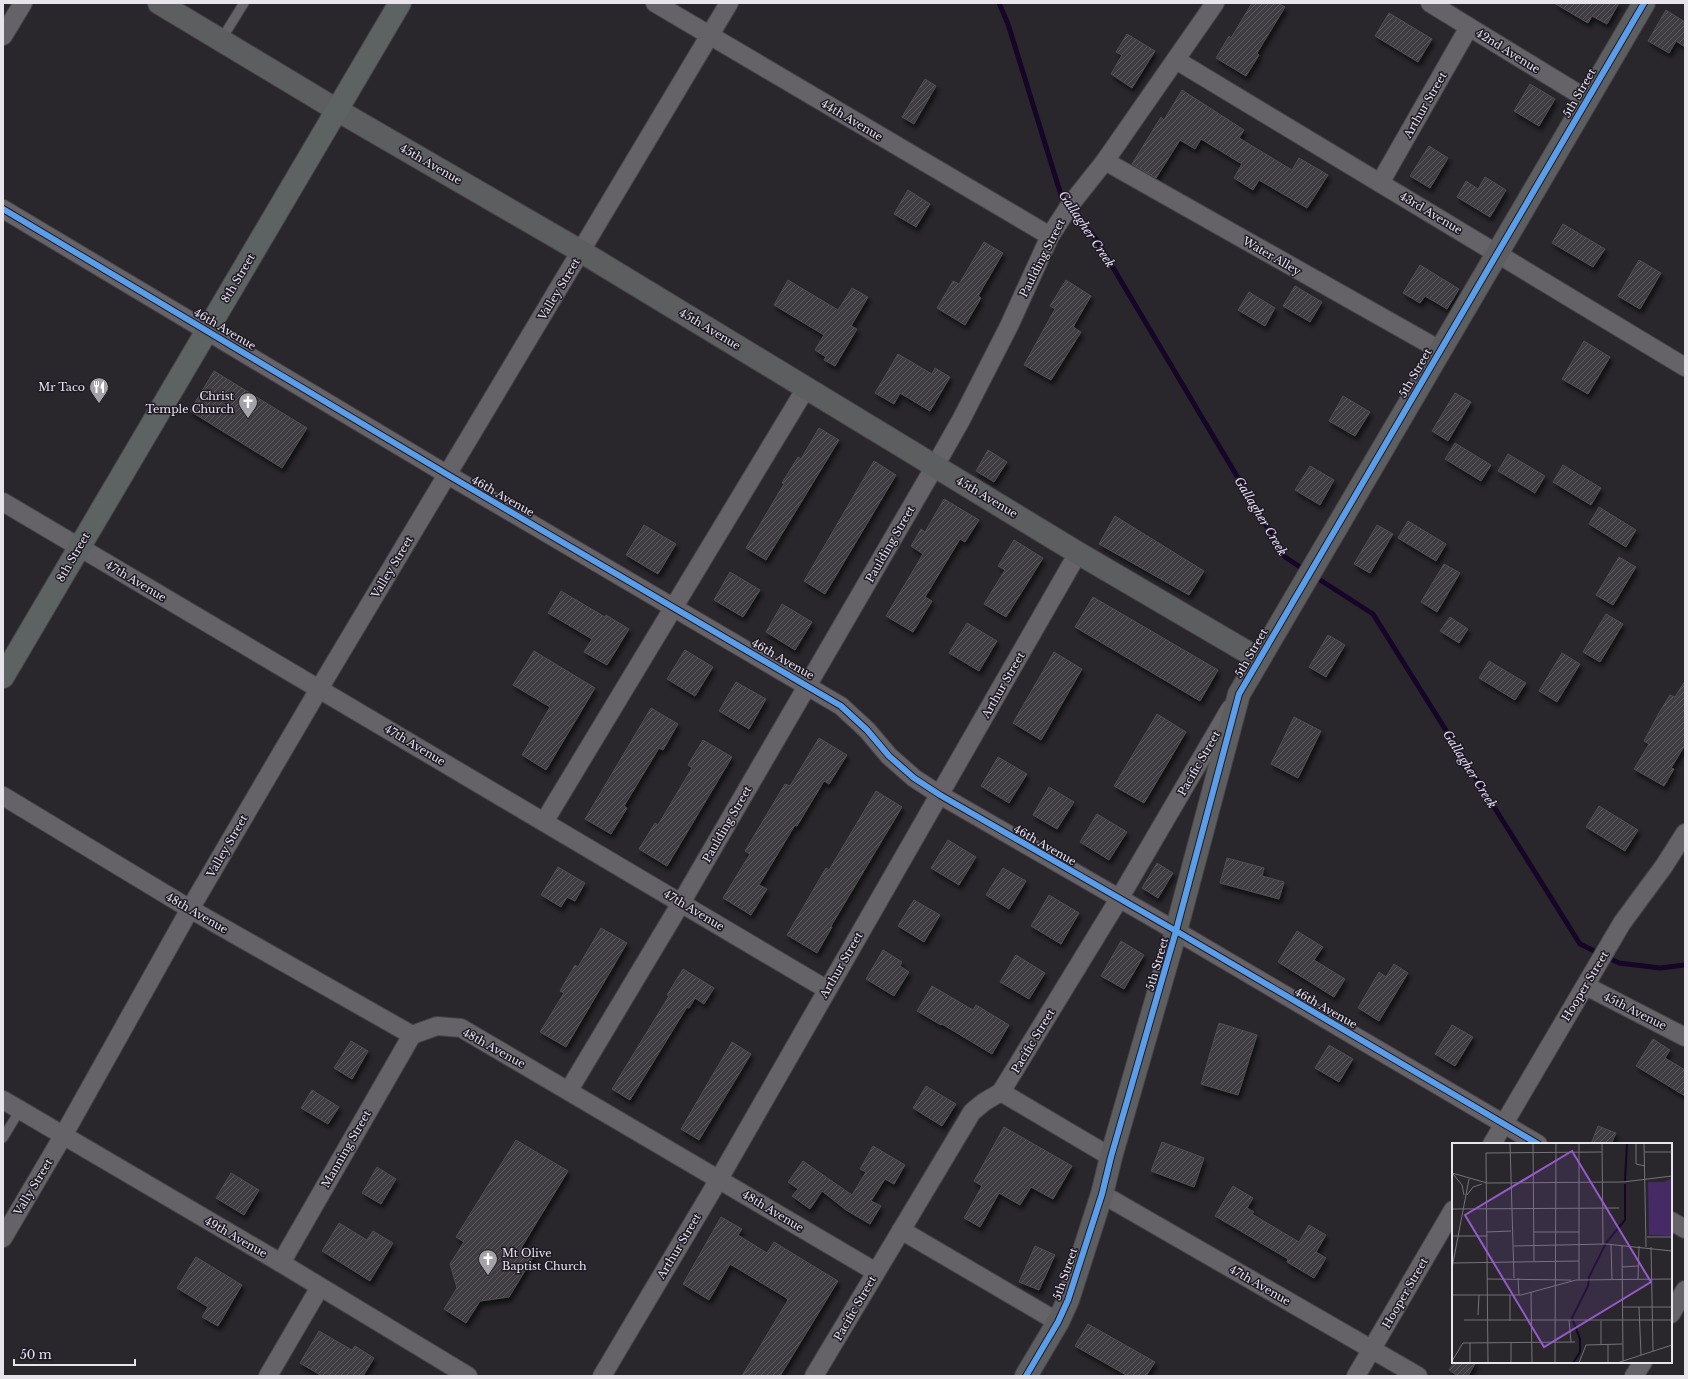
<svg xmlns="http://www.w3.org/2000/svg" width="1688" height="1379" viewBox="0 0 1688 1379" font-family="'Libre Baskerville',serif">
  <defs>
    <pattern id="building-hatch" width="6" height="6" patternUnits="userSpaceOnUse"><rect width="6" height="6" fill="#3f3d42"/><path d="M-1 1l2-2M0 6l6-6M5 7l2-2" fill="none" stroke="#5b595d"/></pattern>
    <filter id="shadow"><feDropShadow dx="2.5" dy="4.5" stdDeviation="2" flood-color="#0009"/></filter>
  </defs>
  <rect width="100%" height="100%" fill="#29272c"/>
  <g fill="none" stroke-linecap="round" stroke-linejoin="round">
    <g stroke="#160527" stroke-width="5">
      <path d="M999,3L1008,24L1061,195L1067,202"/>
      <path d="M1072,209L1096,239L1285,557L1306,571"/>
      <path d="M1314,576L1373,614L1580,944L1619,963L1660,968L1685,965"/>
    </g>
  </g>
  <g fill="url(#building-hatch)" stroke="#504e52" filter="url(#shadow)">
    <path d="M1252,3H1278L1285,7L1257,53L1259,55L1246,76L1216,58L1229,36L1231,38Z"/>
    <path d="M1554,3H1619L1607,24L1592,16L1588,23Z"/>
    <path d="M1666,10L1685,22V47L1676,41L1669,53L1648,41Z"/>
    <path d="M1389,13L1432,39L1418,62L1375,36Z"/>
    <path d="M1127,34L1155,51L1132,88L1111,74L1122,55L1116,52Z"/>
    <path d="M925,79L936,86L914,124L902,117Z"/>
    <path d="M1530,84L1555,99L1539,126L1514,111Z"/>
    <path d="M1182,90L1244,130L1239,138L1292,170L1299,158L1328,175L1307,208L1259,180L1253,190L1234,178L1242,164L1201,139L1195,149L1180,140L1156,178L1132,164L1161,117L1164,120Z"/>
    <path d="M1429,146L1448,158L1430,188L1410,176Z"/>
    <path d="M1485,177L1506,190L1490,217L1457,197L1466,181L1478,189Z"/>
    <path d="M908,190L930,204L916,227L894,214Z"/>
    <path d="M1563,224L1605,249L1593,267L1552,243Z"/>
    <path d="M984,242L1003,253L978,296L981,298L965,325L937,308L953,281L959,284Z"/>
    <path d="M1639,260L1661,273L1640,309L1618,296Z"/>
    <path d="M1420,265L1459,289L1447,309L1425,296L1420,303L1403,293Z"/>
    <path d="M788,280L838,310L852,288L868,297L851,326L857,329L835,366L824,360L826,357L815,350L824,335L774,305Z"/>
    <path d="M1066,280L1091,296L1073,327L1081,332L1051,380L1024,365L1055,309L1050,306Z"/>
    <path d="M1295,286L1322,302L1310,322L1283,306Z"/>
    <path d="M1249,292L1275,308L1265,326L1238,310Z"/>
    <path d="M1584,341L1610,357L1588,394L1562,379Z"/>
    <path d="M898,354L932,374L935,368L950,377L930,411L900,393L894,404L875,393Z"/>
    <path d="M214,371L307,428L282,468L190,411Z"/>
    <path d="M1455,393L1471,402L1448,441L1432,431Z"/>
    <path d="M1343,396L1370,412L1355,436L1329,421Z"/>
    <path d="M819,428L839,440L766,560L746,548L784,484L782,483L798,457L801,459Z"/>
    <path d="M1455,443L1491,465L1481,481L1445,459Z"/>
    <path d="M988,450L1007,462L994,482L976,471Z"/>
    <path d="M1508,454L1545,476L1535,493L1498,471Z"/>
    <path d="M874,461L896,475L825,594L804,581Z"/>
    <path d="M1563,465L1601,488L1591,505L1553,482Z"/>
    <path d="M1310,466L1334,480L1320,505L1295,490Z"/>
    <path d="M944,499L979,520L965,542L960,539L925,597L932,601L913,632L886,616L923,554L911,546L921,529L925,532Z"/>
    <path d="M1599,507L1636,530L1626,547L1589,524Z"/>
    <path d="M1115,516L1204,571L1189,595L1099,544Z"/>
    <path d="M1408,521L1446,544L1436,561L1398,538Z"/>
    <path d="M644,525L676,544L658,574L626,555Z"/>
    <path d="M1377,525L1393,534L1370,573L1354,564Z"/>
    <path d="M1014,540L1043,558L1006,617L984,604L1005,570L998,566Z"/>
    <path d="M1619,557L1636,567L1613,605L1596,595Z"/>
    <path d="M1444,564L1460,573L1437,612L1421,602Z"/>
    <path d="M730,572L760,590L743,617L714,600Z"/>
    <path d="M561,591L605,617L606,615L629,629L607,665L584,652L592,639L548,613Z"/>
    <path d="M1093,597L1218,670L1200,701L1075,627Z"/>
    <path d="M782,604L812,622L795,650L766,632Z"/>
    <path d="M1606,614L1623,624L1600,662L1583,652Z"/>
    <path d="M1450,617L1468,629L1459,643L1440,631Z"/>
    <path d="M967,623L997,641L979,671L949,653Z"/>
    <path d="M1328,635L1345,645L1326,677L1309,667Z"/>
    <path d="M685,650L713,667L695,696L667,679Z"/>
    <path d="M534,651L595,688L546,770L522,755L550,707L513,685Z"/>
    <path d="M1054,652L1082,669L1041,740L1013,723Z"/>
    <path d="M1562,653L1580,664L1557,702L1539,691Z"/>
    <path d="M1489,661L1526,683L1515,700L1479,678Z"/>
    <path d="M1685,681V745L1671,768L1674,769L1664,786L1634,769L1649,744L1644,741L1659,713L1670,695L1675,697Z"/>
    <path d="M736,682L766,699L749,729L719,711Z"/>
    <path d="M651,708L678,724L663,750L659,748L624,806L627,808L611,834L585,819Z"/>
    <path d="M1157,714L1186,732L1144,803L1114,786Z"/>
    <path d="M1294,717L1321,731L1298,778L1271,764Z"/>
    <path d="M819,738L847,755L829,784L824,781L797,826L795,825L759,885L767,889L751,915L723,898L750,854L745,851L770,809L785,784L790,786Z"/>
    <path d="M703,740L732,757L667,866L639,849L655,823L658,825L692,768L688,765Z"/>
    <path d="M998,757L1027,774L1009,803L981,786Z"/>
    <path d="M1049,787L1074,802L1057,829L1033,815Z"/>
    <path d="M876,791L902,807L831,926L832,927L817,953L787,935L826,868L829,870Z"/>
    <path d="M1599,806L1638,830L1625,851L1586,827Z"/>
    <path d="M1097,814L1127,832L1109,860L1080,842Z"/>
    <path d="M948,840L976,857L959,885L931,868Z"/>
    <path d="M1227,858L1264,868L1262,876L1284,882L1279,899L1220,883Z"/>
    <path d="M1157,863L1173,873L1158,898L1142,888Z"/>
    <path d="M558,867L585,883L575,901L567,897L561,907L541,895Z"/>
    <path d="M1003,868L1026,881L1009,909L986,895Z"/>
    <path d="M1049,895L1079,913L1061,944L1031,926Z"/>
    <path d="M914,900L940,915L924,942L898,926Z"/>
    <path d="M601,928L627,943L566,1047L540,1032L564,993L560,991L575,965L578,967Z"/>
    <path d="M1297,931L1323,947L1314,960L1345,979L1334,997L1278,962Z"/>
    <path d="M1121,941L1144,955L1124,989L1101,976Z"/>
    <path d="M883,950L902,962L900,966L909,972L894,996L866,979Z"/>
    <path d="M1016,955L1045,973L1029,999L1000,982Z"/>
    <path d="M1394,964L1408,973L1379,1021L1358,1008L1379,972L1386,977Z"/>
    <path d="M683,969L714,988L704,1004L695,998L689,1008L687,1007L630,1100L612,1089L669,996L667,995Z"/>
    <path d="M932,986L973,1010L976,1005L1009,1025L992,1054L942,1024L941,1025L917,1011Z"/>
    <path d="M1219,1023L1257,1035L1238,1095L1201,1084Z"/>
    <path d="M1452,1025L1473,1037L1455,1066L1435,1054Z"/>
    <path d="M1653,1039L1670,1050L1665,1058L1685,1070V1096L1636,1066Z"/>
    <path d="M351,1041L368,1051L352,1079L334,1068Z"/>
    <path d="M732,1042L751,1054L699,1140L681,1129Z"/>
    <path d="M1329,1045L1353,1059L1339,1082L1315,1068Z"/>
    <path d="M926,1086L956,1104L942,1126L913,1108Z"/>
    <path d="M312,1090L339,1107L328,1124L301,1108Z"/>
    <path d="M1598,1126L1616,1133L1611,1144H1591Z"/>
    <path d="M1004,1127L1072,1166L1053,1199L1031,1187L1020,1205L999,1193L980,1227L964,1218L982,1186L974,1181Z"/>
    <path d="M516,1140L568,1171L521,1248L534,1256L509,1297L480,1301L466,1323L444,1309L457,1288L450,1264L464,1242L456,1237Z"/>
    <path d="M1162,1142L1204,1158L1194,1187L1151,1171Z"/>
    <path d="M873,1146L905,1165L894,1184L885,1179L871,1201L881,1206L870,1224L846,1210L822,1191L810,1209L792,1196L798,1189L788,1182L803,1161L852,1195L866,1172L860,1169Z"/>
    <path d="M377,1167L396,1179L381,1204L362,1193Z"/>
    <path d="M231,1173L259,1190L244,1215L216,1198Z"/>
    <path d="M1233,1186L1253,1198L1247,1208L1254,1212L1252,1214L1299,1242L1309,1225L1326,1235L1316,1252L1326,1258L1314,1278L1287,1262L1288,1259L1215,1216Z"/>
    <path d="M721,1217L742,1229L738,1235L767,1253L774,1242L838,1281L780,1376H742L788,1300L785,1297L730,1264L709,1300L683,1284Z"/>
    <path d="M339,1223L367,1240L373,1231L393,1243L370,1281L322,1251Z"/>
    <path d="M1035,1246L1055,1255L1039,1290L1019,1282Z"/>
    <path d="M196,1257L242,1285L218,1326L202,1317L208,1307L177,1288Z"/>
    <path d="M1088,1324L1155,1362L1146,1376H1128L1075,1346Z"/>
    <path d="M319,1331L352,1350L355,1346L374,1358L363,1376H322L300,1363Z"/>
    <path d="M1454,1362H1476L1468,1376H1458L1449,1370Z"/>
  </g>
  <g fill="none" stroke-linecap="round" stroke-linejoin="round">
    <g stroke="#454248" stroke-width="11">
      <g id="lane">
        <path d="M221,40L244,3"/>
        <path d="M3,1138L20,1110"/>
      </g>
    </g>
    <g stroke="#454248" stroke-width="20">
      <g id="street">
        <path d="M655,3L1050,236"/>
        <path d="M1430,3L1587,99"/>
        <path d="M3,36L23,3"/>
        <path d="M1176,60L1685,367"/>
        <path d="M1105,161L1440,350"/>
        <path d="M1380,183L1469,27"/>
        <path d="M3,209L448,475L841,706L867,730L889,756L914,778L940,795L1176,931L1538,1144"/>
        <path d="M3,502L826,989"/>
        <path d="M3,796L190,909L412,1035L437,1026L461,1028L876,1272"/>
        <path d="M544,822L806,388"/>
        <path d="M1586,986L1685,1037"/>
        <path d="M569,1090L681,903L935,466L961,420L1009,326L1050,236L1070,205L1105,161L1215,3"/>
        <path d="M1001,1092L1111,1157"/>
        <path d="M3,1100L281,1263L468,1376"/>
        <path d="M1492,1144L1622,923L1664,866L1685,833"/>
        <path d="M1102,1194L1418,1376"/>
        <path d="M1671,1221L1685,1229"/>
        <path d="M901,1230L1058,1322"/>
        <path d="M3,1238L63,1136L190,909L319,689L729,3"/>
        <path d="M281,1263L412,1035"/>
        <path d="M1671,1314L1685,1290"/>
        <path d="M268,1376L320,1287"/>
        <path d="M602,1376L719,1179L1078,553"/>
        <path d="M814,1376L972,1112L984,1102L1001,1092L1119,899L1230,709"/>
        <path d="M1356,1376L1453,1210"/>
        <path d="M1634,1376L1643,1362"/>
      </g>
    </g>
    <g stroke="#454248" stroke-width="24">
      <g id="secondary">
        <path d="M159,3L337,110L582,252L1078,553L1259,659"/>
        <path d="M1026,1376L1058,1322L1068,1300L1102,1194L1111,1157L1176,931L1239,694L1644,3"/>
      </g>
    </g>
    <g stroke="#454248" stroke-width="24">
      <path id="primary" d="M3,677L400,3"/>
    </g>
    <use href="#lane" stroke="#656368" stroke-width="9"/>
    <use href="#street" stroke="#656368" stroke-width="18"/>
    <use href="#secondary" stroke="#5c5e60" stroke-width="22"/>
    <use href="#primary" stroke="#5d6363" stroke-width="22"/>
    <g stroke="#1f1a25" stroke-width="8">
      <g id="cycleway">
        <path d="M3,209L448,475L841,706L867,730L889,756L914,778L940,795L1176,931L1538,1144"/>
        <path d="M1026,1376L1058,1322L1068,1300L1102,1194L1111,1157L1176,931L1239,694L1644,3"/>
      </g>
    </g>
    <use href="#cycleway" stroke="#5a9eea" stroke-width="6"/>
  </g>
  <defs>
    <g id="restaurant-pin" transform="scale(1)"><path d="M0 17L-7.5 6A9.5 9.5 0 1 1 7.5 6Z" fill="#a4a2a9" stroke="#1f1a25"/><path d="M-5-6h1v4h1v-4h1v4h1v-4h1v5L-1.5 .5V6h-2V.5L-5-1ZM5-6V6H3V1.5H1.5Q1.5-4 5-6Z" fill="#fff"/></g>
    <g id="church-pin" transform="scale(1)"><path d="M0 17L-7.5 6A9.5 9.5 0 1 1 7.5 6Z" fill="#a4a2a9" stroke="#1f1a25"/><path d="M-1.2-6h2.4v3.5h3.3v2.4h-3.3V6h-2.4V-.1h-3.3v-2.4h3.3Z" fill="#fff"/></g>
  </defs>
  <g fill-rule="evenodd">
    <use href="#restaurant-pin" x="99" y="387"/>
    <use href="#church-pin" x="248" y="402"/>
    <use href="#church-pin" x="488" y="1259"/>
  </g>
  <g text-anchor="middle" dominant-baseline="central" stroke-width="3" stroke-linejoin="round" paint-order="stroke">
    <g font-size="11" fill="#e7e4ec" stroke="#1f1a25">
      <text transform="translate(1508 51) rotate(32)">42nd Avenue</text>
      <text transform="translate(1579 93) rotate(-60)">5th Street</text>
      <text transform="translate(1425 105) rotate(-60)">Arthur Street</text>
      <text transform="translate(852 120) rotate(31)">44th Avenue</text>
      <text transform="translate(431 164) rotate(30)">45th Avenue</text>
      <text transform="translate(1431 213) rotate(31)">43rd Avenue</text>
      <text transform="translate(1272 256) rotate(30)">Water Alley</text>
      <text transform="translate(1042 258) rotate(-63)">Paulding Street</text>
      <text transform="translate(238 278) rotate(-59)">8th Street</text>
      <text transform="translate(559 289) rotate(-59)">Valley Street</text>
      <text transform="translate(225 329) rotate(31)">46th Avenue</text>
      <text transform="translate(710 329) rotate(31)">45th Avenue</text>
      <text transform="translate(1415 373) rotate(-60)">5th Street</text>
      <text transform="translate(503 496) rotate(30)">46th Avenue</text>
      <text transform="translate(987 497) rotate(31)">45th Avenue</text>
      <text transform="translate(890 544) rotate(-60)">Paulding Street</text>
      <text transform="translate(73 557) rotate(-60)">8th Street</text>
      <text transform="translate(392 567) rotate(-59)">Valley Street</text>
      <text transform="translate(136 581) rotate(31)">47th Avenue</text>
      <text transform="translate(1251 653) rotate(-60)">5th Street</text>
      <text transform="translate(783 659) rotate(30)">46th Avenue</text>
      <text transform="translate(1003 685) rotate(-60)">Arthur Street</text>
      <text transform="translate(415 745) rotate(31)">47th Avenue</text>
      <text transform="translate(1199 763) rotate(-60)">Pacific Street</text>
      <text transform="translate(727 824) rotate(-60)">Paulding Street</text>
      <text transform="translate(1045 845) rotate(30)">46th Avenue</text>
      <text transform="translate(227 846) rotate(-60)">Valley Street</text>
      <text transform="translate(694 910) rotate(31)">47th Avenue</text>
      <text transform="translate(197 913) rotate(30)">48th Avenue</text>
      <text transform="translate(1157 964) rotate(-74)">5th Street</text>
      <text transform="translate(841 965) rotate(-60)">Arthur Street</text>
      <text transform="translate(1585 986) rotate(-59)">Hooper Street</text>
      <text transform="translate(1326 1008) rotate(30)">46th Avenue</text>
      <text transform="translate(1635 1011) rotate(27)">45th Avenue</text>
      <text transform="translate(1033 1041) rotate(-59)">Pacific Street</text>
      <text transform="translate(494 1048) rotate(29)">48th Avenue</text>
      <text transform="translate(346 1149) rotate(-60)">Manning Street</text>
      <text transform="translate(33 1187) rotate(-59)">Vally Street</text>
      <text transform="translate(773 1211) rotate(31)">48th Avenue</text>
      <text transform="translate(236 1237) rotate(30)">49th Avenue</text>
      <text transform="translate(679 1246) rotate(-59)">Arthur Street</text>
      <text transform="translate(1065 1274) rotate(-71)">5th Street</text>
      <text transform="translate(1260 1285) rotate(30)">47th Avenue</text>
      <text transform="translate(1405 1293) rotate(-60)">Hooper Street</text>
      <text transform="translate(855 1308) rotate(-60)">Pacific Street</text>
    </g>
    <g font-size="11" fill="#e7e4ec" stroke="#1f1a25" text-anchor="end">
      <text x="85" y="387">Mr Taco</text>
      <text x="234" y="396">Christ<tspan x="234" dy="13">Temple Church</tspan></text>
      <text x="502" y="1253" text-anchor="start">Mt Olive<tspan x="502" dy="13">Baptist Church</tspan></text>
    </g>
    <g font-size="12" font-style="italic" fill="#e6def4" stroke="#1f1a25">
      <text transform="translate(1087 229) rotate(56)">Gallagher Creek</text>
      <text transform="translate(1261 516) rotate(59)">Gallagher Creek</text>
      <text transform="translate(1470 769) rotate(58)">Gallagher Creek</text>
    </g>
  </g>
  <g transform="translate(1452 1143)">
    <rect width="220" height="220" fill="#29272c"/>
    <path d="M220,35V93L197,92L196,39H212Z" fill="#462a65"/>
    <path fill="none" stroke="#160527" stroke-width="2" d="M173,38L175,0M121,220L128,209V196L120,175L136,143L137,134L154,100L173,77V41"/>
    <path fill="none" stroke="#757379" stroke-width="1" d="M58,0L62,135M81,0L82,118M127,0V137M150,0L151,101M184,0V21L193,23M192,0L194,104M193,9H220M0,30L35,40L171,39L220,33M1,31L10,42L12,52M15,52L21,44L30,41M0,66L167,65M35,89L59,88M81,89H127M0,93H35M195,94H220M159,101L160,136M170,102L171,218M62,103L154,101L220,108M199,104L201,208M0,120L127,118M170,124L186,123M0,125L17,36M66,135L67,152M35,136L119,137M186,136L187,103M79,149L80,220M0,152H69L124,137L220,136M58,152V178M170,164H220M187,164L189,212M26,172L27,152M12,177H220M117,177L119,199M149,178V201M18,200V220M59,200V220M156,201V220M0,218L11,200L123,199M36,220L34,10L150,9M103,220L104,0M127,220L134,202L170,201M165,220L220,202"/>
    <path fill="#965aca" fill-opacity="0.15" stroke="#965aca" stroke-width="2" d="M120,8L199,139L92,204L13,72Z"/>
    <rect width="220" height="220" fill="none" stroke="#e7e4ec" stroke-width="2"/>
  </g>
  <rect width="1688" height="1379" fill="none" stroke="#e7e4ec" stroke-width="8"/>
  <path d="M14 1359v6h121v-6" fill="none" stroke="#e7e4ec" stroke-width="2"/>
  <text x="20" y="1359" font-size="12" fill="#e7e4ec" stroke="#1f1a25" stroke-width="3" paint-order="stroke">50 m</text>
</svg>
